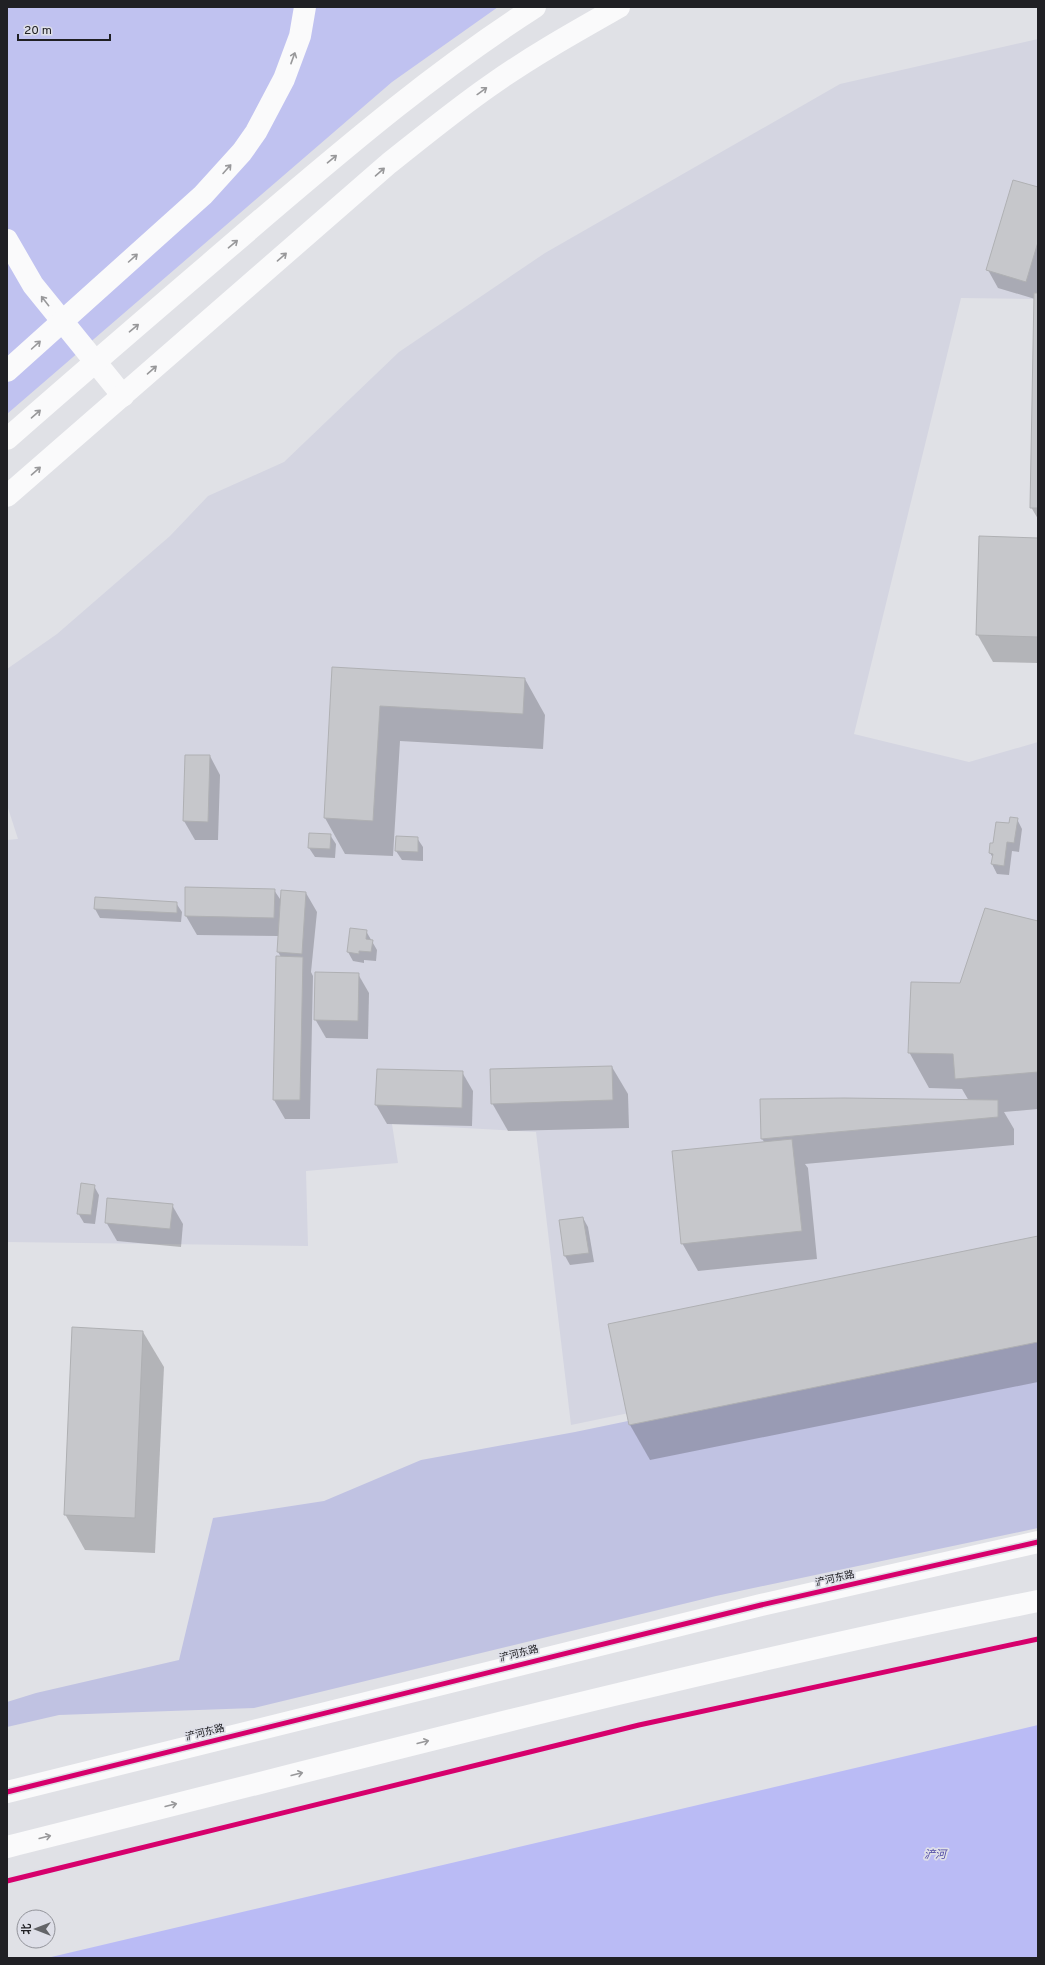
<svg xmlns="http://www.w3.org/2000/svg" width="1045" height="1965" viewBox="0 0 1045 1965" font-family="Overpass,'Noto Sans SC',sans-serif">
  <rect width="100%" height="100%" fill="#e0e1e6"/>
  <path fill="#d4d5e1" d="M1038,39V299L961,298L854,734L969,762L1038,742V1328L571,1425L536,1132L392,1124L398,1163L306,1171L308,1246L7,1242V840L18,839L7,805V669L57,634L170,536L208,496L284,462L399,352L545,253L840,84Z"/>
  <path fill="#c0c2e2" d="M1038,1336V1528L716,1596L254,1708L59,1715L7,1727V1702L36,1693L179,1660L213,1518L324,1501L421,1460L575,1432Z"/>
  <path fill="#c0c2f0" d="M7,7H498L392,82L7,414Z"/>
  <path fill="#babbf5" d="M1038,1725V1958H47Z"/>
  <g fill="#0003">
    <path d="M1038,188V519L1031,507L1035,299L998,288L988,270Z"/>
    <path d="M1038,539V663L993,662L977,634Z"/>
    <path d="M333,669L525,679L545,715L543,749L400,741L393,856L345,854L325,818Z"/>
    <path d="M210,756L220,775L218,840H195L184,821Z"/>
    <path d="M1017,819L1022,829L1019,852L1012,851L1009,875L997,874L992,864L993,858L990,853L994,844Z"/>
    <path d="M330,835L336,844L335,858L315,857L309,848Z"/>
    <path d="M397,837L417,838L423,847V861L402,860L396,851Z"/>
    <path d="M186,888L274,890L282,902L306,893L317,912L311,972L313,976L310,1119H285L274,1100L281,957L278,952L279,936L197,935L186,916Z"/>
    <path d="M176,903L182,912L181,922L100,918L95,909Z"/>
    <path d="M1038,922V1109L1004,1112L1014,1129V1145L805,1164L808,1168L817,1259L698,1271L682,1243L765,1143L762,1139V1100L969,1101L962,1089L929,1088L909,1052L960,984Z"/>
    <path d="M366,931L377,950L376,961L364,960V963L353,961L348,952Z"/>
    <path d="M358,974L369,993L368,1039L326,1038L315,1019Z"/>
    <path d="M612,1067L628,1094L629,1128L508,1131L492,1103Z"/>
    <path d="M462,1072L473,1091L472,1126L387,1124L376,1105Z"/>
    <path d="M94,1186L99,1195L95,1224L84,1223L78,1213Z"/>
    <path d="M172,1205L183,1224L181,1247L117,1241L106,1222Z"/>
    <path d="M583,1218L588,1227L594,1262L570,1265L565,1256L560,1221Z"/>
    <path d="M1038,1237V1382L650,1460L630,1425Z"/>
    <path d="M143,1332L164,1367L155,1553L85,1550L65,1514Z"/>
  </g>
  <g fill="#c6c7cb" stroke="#afb0b3">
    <path d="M1013,180L1038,187V242L1026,282L986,270Z"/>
    <path d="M1034,293H1038V508H1030Z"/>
    <path d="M979,536L1038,538V637L976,635Z"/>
    <path d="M332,667L525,678L523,714L380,706L373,821L324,818Z"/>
    <path d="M185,755H210L208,822L183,821Z"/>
    <path d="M1010,817L1018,818L1014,843L1007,842L1004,866L991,864L993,854L989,853L990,843H993L996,822L1009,823Z"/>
    <path d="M309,833L331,834L330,849L308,848Z"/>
    <path d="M396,836L418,837V852L395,851Z"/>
    <path d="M185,887L275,889L274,918L185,916Z"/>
    <path d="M281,890L306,892L302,954L277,952Z"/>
    <path d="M95,897L177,902V913L94,909Z"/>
    <path d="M985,908L1038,921V1072L955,1079L953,1054L908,1053L911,982L960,983Z"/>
    <path d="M350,928L367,930L366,939L373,940L371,952L359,951V954L347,952Z"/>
    <path d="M276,956L303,957L300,1100H273Z"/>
    <path d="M315,972L359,973L358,1021L314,1020Z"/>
    <path d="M612,1066L613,1100L491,1104L490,1069Z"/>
    <path d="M377,1069L463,1071L462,1108L375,1105Z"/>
    <path d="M844,1098L998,1100V1117L761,1139L760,1099Z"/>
    <path d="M792,1139L802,1231L681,1244L672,1151Z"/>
    <path d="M81,1183L95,1185L91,1215L77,1214Z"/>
    <path d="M107,1198L173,1204L170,1229L105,1223Z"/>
    <path d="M583,1217L589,1253L564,1256L559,1220Z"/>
    <path d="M1038,1236V1342L629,1425L608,1324Z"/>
    <path d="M72,1327L143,1331L135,1518L64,1515Z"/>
  </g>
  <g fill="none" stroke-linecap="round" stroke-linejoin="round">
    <g stroke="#fafafb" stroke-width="22">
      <path d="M7,1792L761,1605L1038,1542"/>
      <path d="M7,1847C350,1761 691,1670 1038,1601"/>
    </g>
    <g stroke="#fafafb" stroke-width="22">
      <path d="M7,240L33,285L123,396"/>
      <path d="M7,496L387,165C421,138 455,110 491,85C532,56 575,32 619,7"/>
    </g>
    <g stroke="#fafafb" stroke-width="22">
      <path d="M7,371L203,195L242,152L256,132L284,79L300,36L305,7"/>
      <path d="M7,439C92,364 178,291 264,217C352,142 437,70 535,7"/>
    </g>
    <g stroke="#dedfe8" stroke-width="8">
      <g id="cycleway">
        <path d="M7,1792L761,1605L1038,1542"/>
        <path d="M7,1881L639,1725L1038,1639"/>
      </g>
    </g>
    <use href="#cycleway" stroke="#d6006c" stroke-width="5"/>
  </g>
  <defs><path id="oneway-shaft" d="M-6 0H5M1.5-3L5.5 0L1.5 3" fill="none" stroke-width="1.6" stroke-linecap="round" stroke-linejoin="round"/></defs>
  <g stroke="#98989a">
    <use href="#oneway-shaft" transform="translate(293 58) rotate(-70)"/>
    <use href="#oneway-shaft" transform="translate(482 91) rotate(-36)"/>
    <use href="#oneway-shaft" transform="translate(332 159) rotate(-40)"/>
    <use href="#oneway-shaft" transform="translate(227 169) rotate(-48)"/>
    <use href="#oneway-shaft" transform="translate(380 172) rotate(-41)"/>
    <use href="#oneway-shaft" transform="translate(233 244) rotate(-40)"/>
    <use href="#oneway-shaft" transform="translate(282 257) rotate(-41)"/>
    <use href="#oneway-shaft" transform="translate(133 258) rotate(-42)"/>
    <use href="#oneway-shaft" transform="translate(45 301) rotate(-128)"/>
    <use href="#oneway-shaft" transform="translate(134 328) rotate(-40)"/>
    <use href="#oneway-shaft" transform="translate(36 345) rotate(-42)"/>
    <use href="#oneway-shaft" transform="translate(152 370) rotate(-41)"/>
    <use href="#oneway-shaft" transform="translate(36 414) rotate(-41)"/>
    <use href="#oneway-shaft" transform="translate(36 471) rotate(-41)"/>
    <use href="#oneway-shaft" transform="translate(423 1742) rotate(-14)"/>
    <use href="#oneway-shaft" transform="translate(297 1774) rotate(-14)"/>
    <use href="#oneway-shaft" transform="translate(171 1805) rotate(-14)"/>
    <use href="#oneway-shaft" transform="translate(45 1837) rotate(-14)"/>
  </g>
  <g text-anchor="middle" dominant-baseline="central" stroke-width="3.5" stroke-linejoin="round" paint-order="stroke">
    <g font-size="10" fill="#202024" stroke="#dedfe8">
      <text transform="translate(835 1579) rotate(-13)">浐河东路</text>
      <text transform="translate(519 1654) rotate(-14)">浐河东路</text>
      <text transform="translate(205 1733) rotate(-14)">浐河东路</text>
    </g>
    <g font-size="11" font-style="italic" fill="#4d47a3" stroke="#dedfe8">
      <text x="935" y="1855">浐河</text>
    </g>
  </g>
  <rect width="1045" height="1965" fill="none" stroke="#202024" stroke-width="16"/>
  <g transform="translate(36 1929) rotate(270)"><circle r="19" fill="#dedfe8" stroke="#92939a"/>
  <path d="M0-3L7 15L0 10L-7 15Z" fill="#636468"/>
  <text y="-6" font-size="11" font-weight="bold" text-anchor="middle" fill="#202024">北</text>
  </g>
  <path d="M18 34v6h92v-6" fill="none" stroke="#202024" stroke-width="2"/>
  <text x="24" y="34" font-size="12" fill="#202024" stroke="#dedfe8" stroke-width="3" paint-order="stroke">20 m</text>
</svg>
